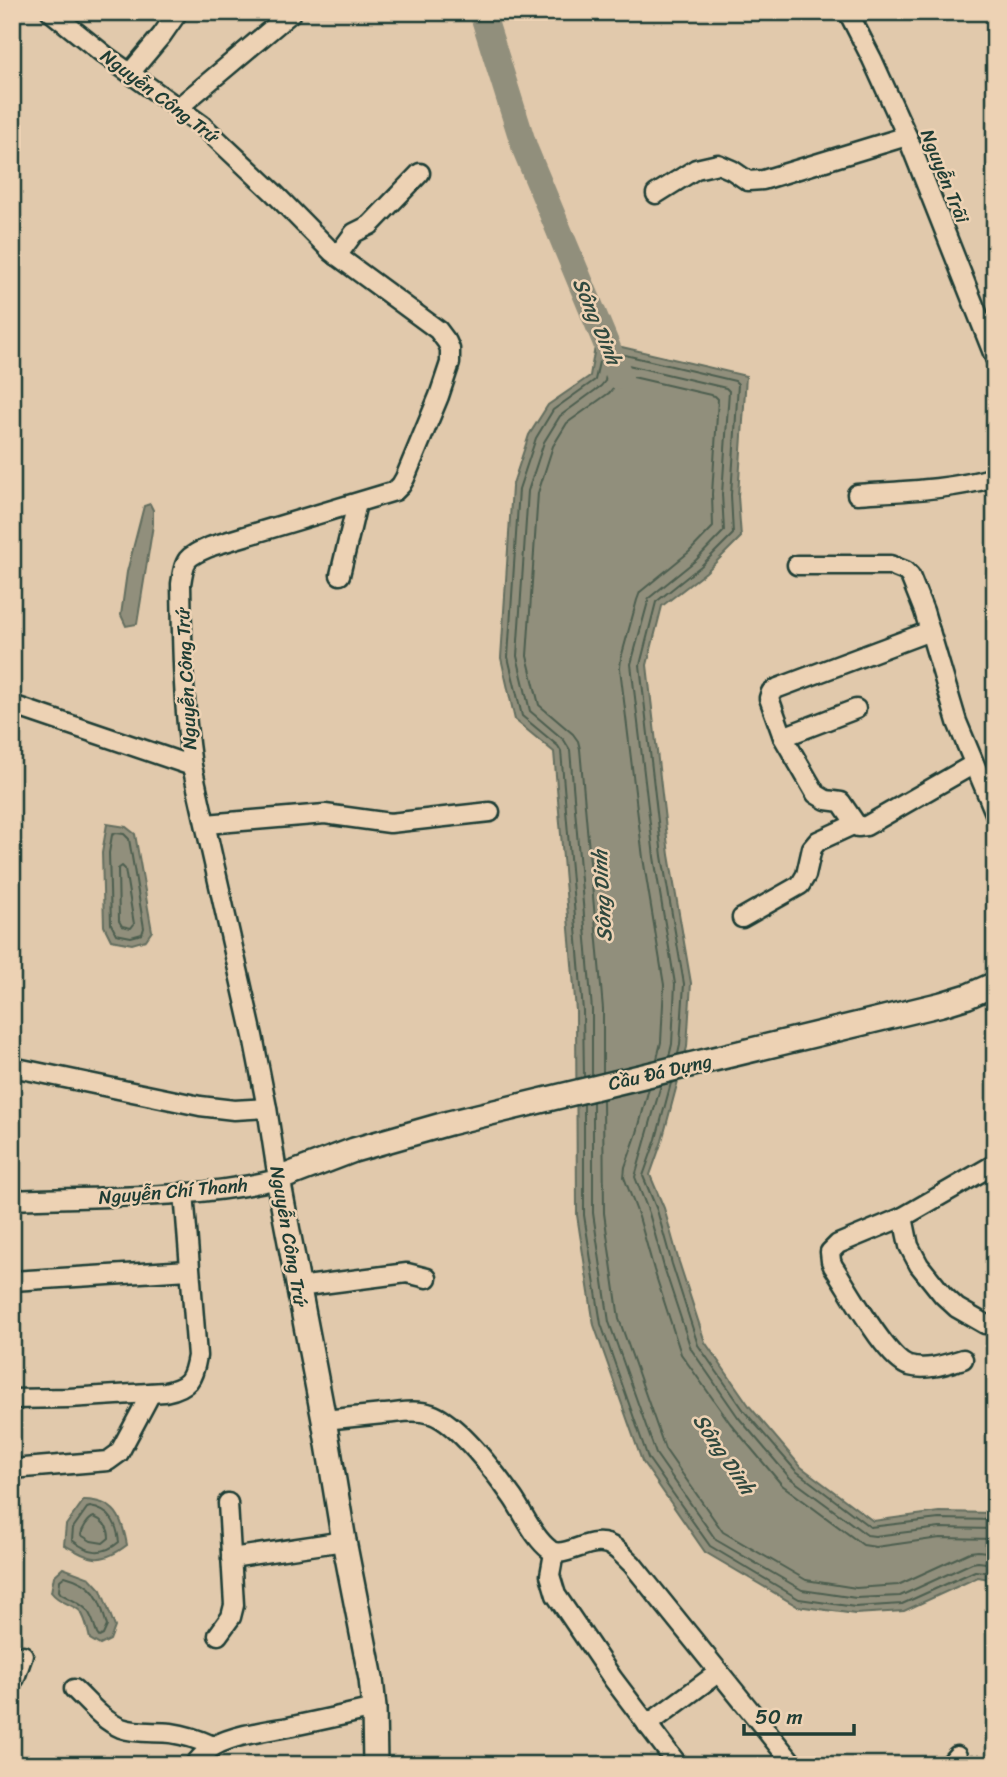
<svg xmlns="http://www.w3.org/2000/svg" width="1007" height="1777" viewBox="0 0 1007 1777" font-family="Sriracha,sans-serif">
  <rect width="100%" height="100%" fill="#e1c9ac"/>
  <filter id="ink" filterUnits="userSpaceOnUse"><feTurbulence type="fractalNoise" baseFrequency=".0143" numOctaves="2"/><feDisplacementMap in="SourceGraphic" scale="14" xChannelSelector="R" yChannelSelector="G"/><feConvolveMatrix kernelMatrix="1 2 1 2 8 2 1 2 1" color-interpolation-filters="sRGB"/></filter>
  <g filter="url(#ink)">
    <g fill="#918f7b" stroke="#636e5f" stroke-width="2">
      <path d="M596,341L746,376L738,496L741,537L706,572L662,606L647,665L669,855L691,983L687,1047L662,1141L650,1175L664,1208L679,1262L705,1342L750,1407L801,1467L873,1521L939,1512L995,1513V1580L978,1577L904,1611L855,1614L797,1606L705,1552L642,1461L594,1325L577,1215L576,1011L554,752L515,720L501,658L512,487L529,435L548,405L590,376Z"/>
      <path d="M150,504L153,510V525L137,624L126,626L121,615L127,572L144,506Z"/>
      <path d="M107,824L126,827L135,834L152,931L146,940L132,944L111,940L104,926L102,853Z"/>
      <path d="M84,1500C116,1501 122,1517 127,1545C101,1565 92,1560 64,1545L66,1525Z"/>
      <path d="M63,1568L90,1578L101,1590L115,1627L110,1640L100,1645L90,1639C88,1631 86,1618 80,1611C71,1603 60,1604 51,1592L54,1576Z"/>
    </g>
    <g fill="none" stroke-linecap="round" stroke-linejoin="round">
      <g stroke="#4d5e50" stroke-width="2">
        <path d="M116,833L124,834L129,839L144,928L142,934L131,937L116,934L111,924L109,853L112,835Z"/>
        <path d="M122,866L125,869L134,924L131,928L122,926L119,921L118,869Z"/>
        <path d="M603,1072V1009L580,749L578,741L573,734L539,705L527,656L538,493L553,446L567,423L609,393L614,387L617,375L620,374L715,396L718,399L712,494L713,527L689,552L640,592L637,600L621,658L620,668L643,858L664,985L661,1042L657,1059"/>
        <path d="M592,1075V1010L570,750L564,740L530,711L517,656L528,491L544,442L560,416L601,386L605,381L608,363L611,361L726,388L729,391L722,494L724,531L696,560L649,598L631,664L654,857L675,984L672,1044L669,1057"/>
        <path d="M584,1077L583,1011L561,751L558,746L522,716L508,657L519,489L536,438L553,410L595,380L601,353L604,350L735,381L738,384L731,495L733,534L701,566L656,602L640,665L662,856L684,984L680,1045L678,1054"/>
        <path d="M671,1083L656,1139L643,1176L657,1210L672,1264L698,1345L745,1412L796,1471L870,1527L939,1519L995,1520"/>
        <path d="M661,1085L635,1177L649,1213L664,1267L691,1349L738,1417L790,1478L867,1535L875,1536L940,1528L995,1529"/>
        <path d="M649,1088L637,1133L625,1167L624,1177L639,1217L654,1270L681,1354L730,1423L782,1485L863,1545L876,1547L940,1538L995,1539"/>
        <path d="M603,1099L604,1213L619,1319L665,1449L723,1532L806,1580L856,1588L898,1585L970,1552L978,1551L995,1553"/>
        <path d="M593,1102V1213L609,1322L656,1454L716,1540L802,1590L856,1598L900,1596L972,1563L978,1562L995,1564"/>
        <path d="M584,1104V1215L601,1324L648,1458L710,1546L799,1599L855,1607L902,1604L975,1571L995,1573"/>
        <path d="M90,1507C110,1510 117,1523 119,1542C103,1556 88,1553 72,1540L73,1528L87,1508Z"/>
        <path d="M94,1517C104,1521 109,1527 109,1538L103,1543L91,1541L81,1535C82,1529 88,1519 94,1517Z"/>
        <path d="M65,1576C95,1584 99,1597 107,1626L103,1635L99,1637L97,1634C90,1607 85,1606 61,1594L59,1591L60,1580Z"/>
      </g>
      <path stroke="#918f7b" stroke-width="26" d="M482,12L525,149L620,377"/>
      <g stroke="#1f3d34" stroke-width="23">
        <g id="minor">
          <path d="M848,12L872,59L907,136L995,358"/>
          <path d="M130,73L162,35L178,12"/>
          <path d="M179,107L292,12"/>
          <path d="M656,194L696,169L718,164L732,170L748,181L763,180L907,136"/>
          <path d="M337,256L354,233L370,225L420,173"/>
          <path d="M857,494C903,491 950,490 995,477"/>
          <path d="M797,565H890L905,571L910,576L924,611L957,722L995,813"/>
          <path d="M340,575L357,503"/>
          <path d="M930,631L778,688L771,692L769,698L783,737L816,794L826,800L841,802L858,827L866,826L974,764"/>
          <path d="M12,705L192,766"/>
          <path d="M783,737L856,709"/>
          <path d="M206,824L325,814L390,823L490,812"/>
          <path d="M742,918L800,885L806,875L812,848L818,841L855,824"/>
          <path d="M12,1067L200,1106L234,1110L267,1108"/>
          <path d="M12,1200C100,1196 192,1200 278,1179L267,1108L253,1036L192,766C183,706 182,645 181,584C185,556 187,557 212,546L395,491L401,485L405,478L439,396L450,363V349L447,342L438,330L332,252L274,193L202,125L106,56L51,12"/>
          <path d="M903,1217L909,1246L919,1265L943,1295L957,1308L985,1324"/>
          <path d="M12,1281L189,1270"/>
          <path d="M298,1287L407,1273L427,1278"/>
          <path d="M963,1359C946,1364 927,1371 909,1366C887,1360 848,1288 833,1266L831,1261L830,1252L838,1244L903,1217L995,1164"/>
          <path d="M12,1399L69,1398L165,1392C189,1387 193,1380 197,1356L184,1192"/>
          <path d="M324,1420C344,1418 363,1416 383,1414C399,1413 415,1409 431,1414C458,1423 496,1474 513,1498C524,1514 534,1538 550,1550C564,1560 588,1537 607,1544C617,1547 624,1557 632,1564L794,1765"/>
          <path d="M12,1469L108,1461L119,1453L151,1393"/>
          <path d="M554,1553L550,1575L556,1595L613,1679L678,1765"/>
          <path d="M231,1558L344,1541"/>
          <path d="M218,1635L231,1617L234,1605L228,1503"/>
          <path d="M12,1679L15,1678L23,1655"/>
          <path d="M74,1689C88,1702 103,1721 121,1728C137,1734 155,1731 171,1733C186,1735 200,1740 213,1746"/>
          <path d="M647,1725L719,1672"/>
          <path d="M194,1765C200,1758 206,1751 214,1746C234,1735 265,1731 288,1727C317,1721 345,1715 374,1708"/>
          <path d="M949,1765L957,1756"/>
        </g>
      </g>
      <g stroke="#1f3d34" stroke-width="28">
        <path id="major" d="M375,1765L374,1708L371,1679L344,1541L324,1420L278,1179L354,1150L449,1123L942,1004L968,996L995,984"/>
      </g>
      <use href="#minor" stroke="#edd2b4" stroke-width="18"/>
      <use href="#major" stroke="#edd2b4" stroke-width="23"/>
    </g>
  </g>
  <g text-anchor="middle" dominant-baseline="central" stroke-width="5" stroke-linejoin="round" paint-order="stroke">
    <g font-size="19" fill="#1f3d34" stroke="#edd2b4">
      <text transform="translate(160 96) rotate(37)">Nguyễn Công Trứ</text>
      <text transform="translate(945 176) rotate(68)">Nguyễn Trãi</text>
      <text transform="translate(186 679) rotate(-93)">Nguyễn Công Trứ</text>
      <text transform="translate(660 1072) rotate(-13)">Cầu Đá Dựng</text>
      <text transform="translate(173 1191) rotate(-5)">Nguyễn Chí Thanh</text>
      <text transform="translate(289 1236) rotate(80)">Nguyễn Công Trứ</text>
    </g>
    <g font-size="21" font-style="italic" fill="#30493f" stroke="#edd2b4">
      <text transform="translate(597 321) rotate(67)">Sông Dinh</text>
      <text transform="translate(602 896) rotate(-93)">Sông Dinh</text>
      <text transform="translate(724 1454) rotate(56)">Sông Dinh</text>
    </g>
  </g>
  <rect width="1007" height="1777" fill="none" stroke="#edd2b4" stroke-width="42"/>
  <rect x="21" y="21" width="965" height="1735" fill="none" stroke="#1f3d34" stroke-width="2.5" filter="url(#ink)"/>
  <path d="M744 1724v10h110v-10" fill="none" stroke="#1f3d34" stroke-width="3.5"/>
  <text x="755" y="1724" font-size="21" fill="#1f3d34" stroke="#edd2b4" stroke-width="5" paint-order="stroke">50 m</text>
</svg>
